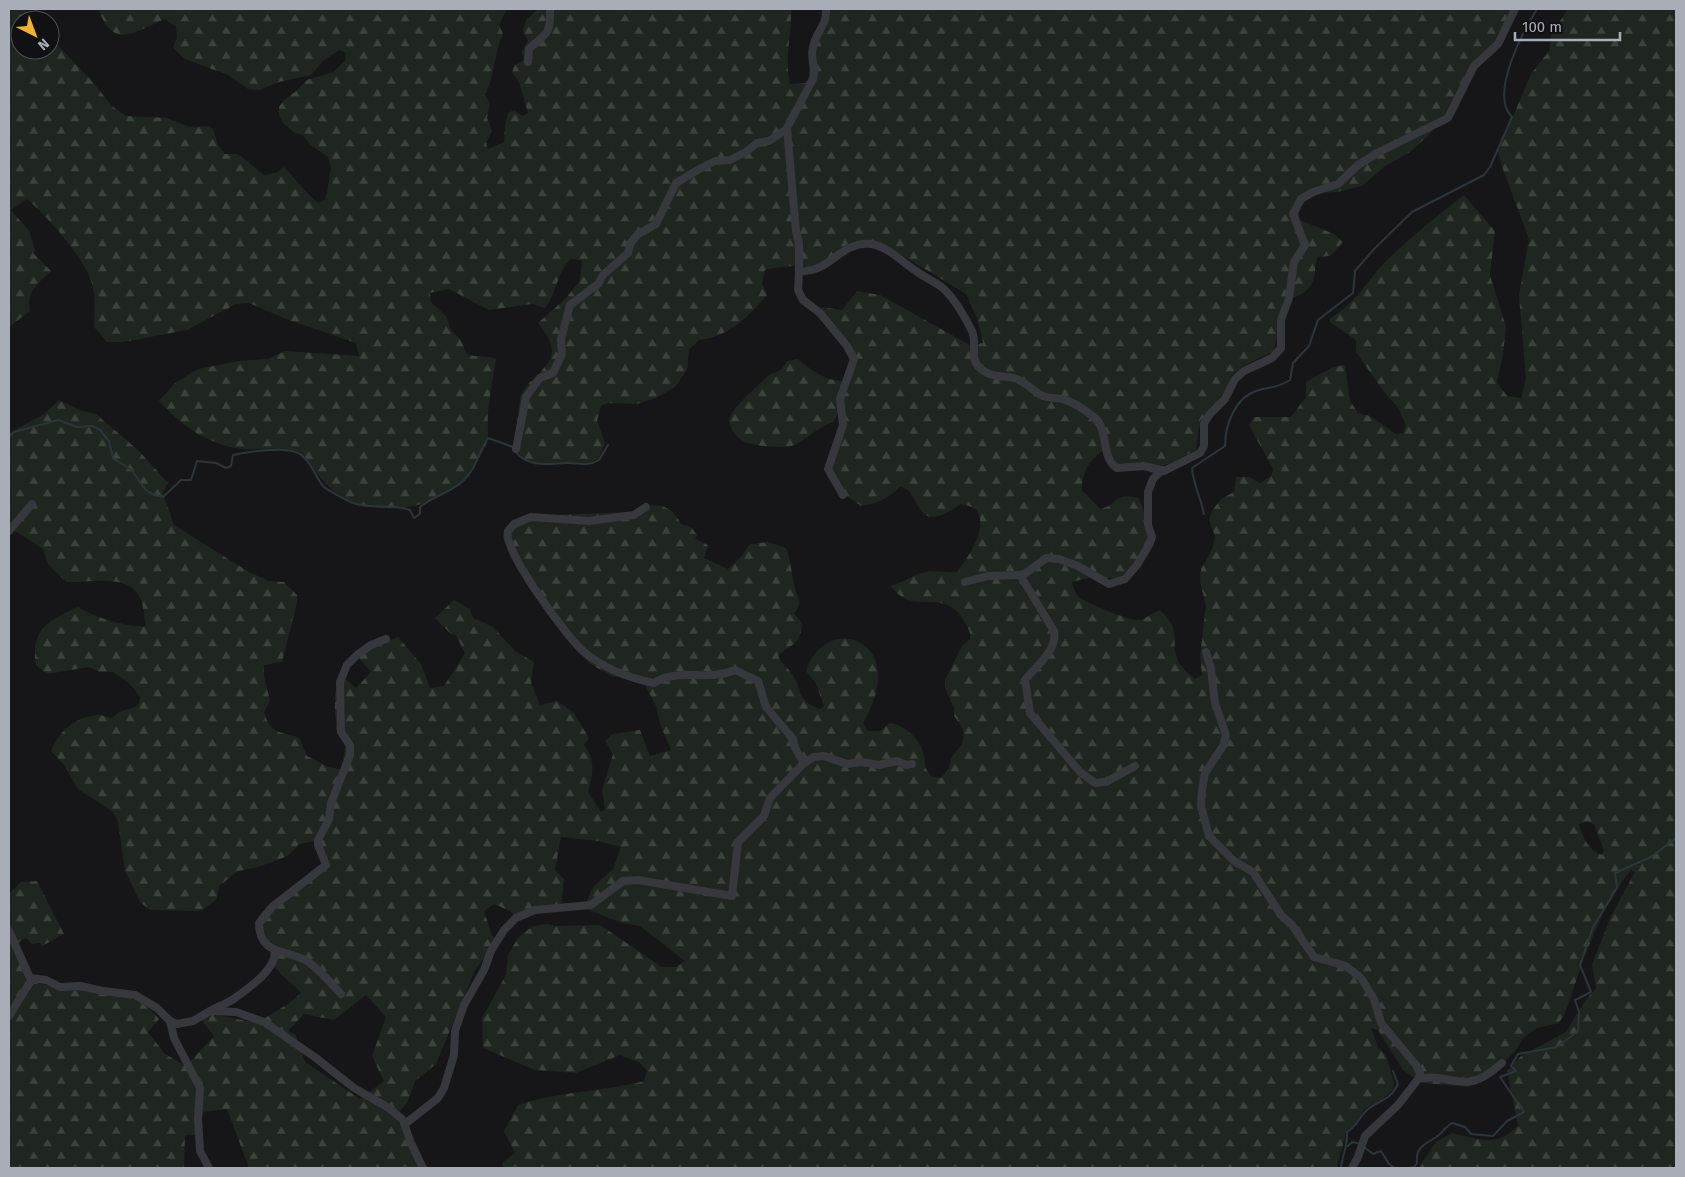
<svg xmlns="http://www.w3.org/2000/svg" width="1685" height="1177" viewBox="0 0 1685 1177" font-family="'Fira Sans',sans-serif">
  <defs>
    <pattern id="forest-firs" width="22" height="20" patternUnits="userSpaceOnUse" patternTransform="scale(1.25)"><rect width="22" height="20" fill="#1e261f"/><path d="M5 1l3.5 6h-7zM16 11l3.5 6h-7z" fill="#3c433d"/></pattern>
  </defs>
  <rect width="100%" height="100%" fill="#161618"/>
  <path fill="url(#forest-firs)" fill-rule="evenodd" d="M9,9H23L35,20H20V50H50V37L91,80L112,106L126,116L167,118L190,127L208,126L213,129L218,145L225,154H238L264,175L276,173L284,167C294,177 310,198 319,203L325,200L327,193L331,167L328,157L310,145L303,135L295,133L284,124L279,115V107L284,100L295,92L307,80L333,72L345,61L346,53L339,50L323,61L311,75L279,82L260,90L248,89L228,75L185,59L173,48L177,38L176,27L165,19C133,32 115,51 98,9H507L499,25L503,34C493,54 496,77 484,95L490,102L487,118L492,131L486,142L488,149L504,142L505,124L508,113L514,110L522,116L528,113L519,82L512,72L515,65L524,60L522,51L528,41L523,31L526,20L538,9H791C792,34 784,58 790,84L806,83L813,68L810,50L824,17L822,9H1513L1492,46L1476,58L1466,73L1448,113L1429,135L1410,152L1385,166L1362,186L1337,192L1320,193L1305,201L1298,208L1300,220L1334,234L1343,242L1330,256L1318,257C1314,265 1316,271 1314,278C1310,292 1296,298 1283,301L1274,351L1243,366L1232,375L1225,393L1200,421L1196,450L1169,464L1157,467L1145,462L1118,466L1104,450C1090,458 1081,474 1082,490L1100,509C1118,505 1113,492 1138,498C1146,510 1145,524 1149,538C1139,556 1125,589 1100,575L1072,582C1073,587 1075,593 1078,596C1085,603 1130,621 1139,620C1145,620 1153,612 1160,610C1184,633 1169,641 1178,661C1182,669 1190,674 1195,679L1202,675L1200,656L1206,605L1200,582L1201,569L1213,547L1215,536L1209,520L1212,511L1221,499L1234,492L1236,477H1249L1260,483L1271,476L1273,469L1249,425L1254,417H1291L1306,397V382L1333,367L1345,365L1350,401L1358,413L1370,416L1396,434L1403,433L1406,425L1397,406L1384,392L1356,352V340L1330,322V318C1355,305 1367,280 1387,260C1411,237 1437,216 1464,195L1495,231L1490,275L1506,327L1503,355L1497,382L1507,396L1521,398L1526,379L1519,295L1529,239L1501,164L1498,152L1531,74L1549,51L1552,33L1568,9H1676V1168H1418L1436,1142L1452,1133C1477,1139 1499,1148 1518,1125L1507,1071L1521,1056L1566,1032L1584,1002L1596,988L1592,965L1611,916L1635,872L1631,870C1604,903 1589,944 1575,984C1569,1001 1569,1007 1559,1023L1537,1028L1522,1039L1516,1050L1498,1069L1469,1087L1422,1083L1403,1070L1378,1030L1371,1028L1378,1047L1386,1055L1394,1082L1393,1090L1380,1101L1364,1109L1357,1122L1346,1131C1344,1145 1339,1155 1337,1168H503L502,1163L515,1153L504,1131L518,1105C559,1091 602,1092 644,1081L647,1071L640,1063L620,1055L576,1073L535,1070L483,1048L482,1018L506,975L508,954L519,937L533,926L548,924L555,926L600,925L662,967H676L685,961L640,926L622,923L584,908L593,887L613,869L621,847L598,841L561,837L555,870L564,879L561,906L530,911L518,919L510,911L494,904L484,911L492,936L497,940L475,970L436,1064L415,1081L408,1101L398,1113L404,1137L420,1168H249L227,1109L203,1112L198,1135H185L184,1168H9V894L21,882L37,881L64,934L42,946L40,943L32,944L26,938L21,940L14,949L26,980C69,995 128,979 159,1019L148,1032L165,1054L186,1066L214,1036L200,1018L207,1013L257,1023L288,1004L301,993C293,983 277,973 271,962C270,958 271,953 269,950C260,935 248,933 261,913L323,864L315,841L299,844L288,856L258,867L238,871L219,886L217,899L201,911L150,910L140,902L125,871L118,822L113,812L78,789L64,765L51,751C60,731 73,718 97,715C102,714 107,718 112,718L119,712L138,706L141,698L128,682L113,672H100L89,667L47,674L36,665C30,629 49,620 78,607C94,617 128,628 146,626C144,618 144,608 141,600C131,572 88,583 66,582L48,564L43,549L9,527V433L44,414L59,400L82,411L96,414L139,451L168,483L163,493L174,525L249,572L269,581L284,582L297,595V603L282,662L264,665V676L270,701L264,712C270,735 281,731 299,738L307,756L326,766L342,770L345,746L337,732L335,714V693L343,677L356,688L371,672L359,658L375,646L398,637L421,664L430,688L444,686L465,653L456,635L451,634L435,618L454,600L470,609L473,618L493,627L515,651L534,662L531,682L540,705L557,701L573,712L589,738L584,745C596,761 593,773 588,792L601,812L605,809L602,790L613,754L605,741L613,734L640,730L650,756L671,750L660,724L656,706L645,685L629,675L613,677L589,663L521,574L512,560L503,537L511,522L523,516L635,512C655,501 669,502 681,524L691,527L697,535L695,539L708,545L704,558L728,569L742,556L750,544L768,542L786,548C791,561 791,571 794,584C796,598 805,599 794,614L802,622C802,641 793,645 778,655C781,665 787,666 792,674C804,691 795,700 820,709L824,706L816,684L806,671C825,610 913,639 863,723L868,731H880L890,723C910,726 927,747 925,767L931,776L941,778L949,768L951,758L962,744L964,734L961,725L954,716V708L945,688V680L962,646L970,639C971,632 968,628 965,622C943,584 914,619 891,586C902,583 910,577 921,573C933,569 945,573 957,572C967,559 987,530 978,513C975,506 967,506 961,504C911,540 923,489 900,487C889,498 877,504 861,506L845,495L830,472L846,413L840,411L833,422C818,427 808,438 794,445C786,449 756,446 748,443C737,440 724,424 732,413C741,400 755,388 767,377C776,369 779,376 787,361L798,359C813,372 831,385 851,380L855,360L820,310L822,307L842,310L857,291L880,295L970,345L983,343L977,318L966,294L884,244C841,230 842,259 811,267C807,268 803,266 799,266C787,266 776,267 765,270L762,284L767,295C749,317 728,337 699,340L689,350L687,370L675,387L656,398L637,404L607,403L601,406L597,421L605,443L598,459C581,468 560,462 542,463C508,465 516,430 519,408C520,403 519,397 522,393C529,379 549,369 552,353C553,342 544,331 538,323L566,298L580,281L582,260L571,259C556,273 557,293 545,308L532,304L489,310L449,289L430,293L431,302L446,316L451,330L460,339L467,354C477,358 487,355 496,359C493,376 490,394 488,412C487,421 489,433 487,442C485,448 481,454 478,459C454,505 394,519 348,500C324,489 317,470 300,452C282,446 264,450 246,449C210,447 182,426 159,401L175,383L198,369L239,361L268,359L285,351L359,356L356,343L289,320L249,303L236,304L187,330L123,342H107L94,327C94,315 96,301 93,288C89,262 47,216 27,199L11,210L29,231L35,250L33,253L51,271C38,283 26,292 30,311L9,327ZM1586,822L1594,824L1604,851L1602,855C1589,851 1582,837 1579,824ZM366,995L386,1017L372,1056L384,1081L360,1099L305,1062L296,1035L288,1031L304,1014L334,1020Z"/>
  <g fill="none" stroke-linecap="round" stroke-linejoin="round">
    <g stroke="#2c353c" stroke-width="2">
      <path d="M9,437L14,432L58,420L77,427L92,426L100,430L109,441L113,458C118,462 130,467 133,472C145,488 142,492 163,497L181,480H191L197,461L216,463L226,468L231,466L233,455C248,452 284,446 298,453C310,459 315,476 323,486C324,488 349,502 353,503C371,510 392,503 410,510L414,518L420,514V507C433,496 450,493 463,481C476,469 479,452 488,438L513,447"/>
      <path d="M9,443V444"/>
      <path d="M515,451C528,468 547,464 565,463C578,462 585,468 599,460L608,445"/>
      <path d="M1204,514C1201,498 1193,484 1192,468L1225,446C1225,425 1235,398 1256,391C1270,386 1276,389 1290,380L1293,363L1309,346L1318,320L1353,293L1355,271L1374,249L1412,212L1484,175L1490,167L1512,117C1489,95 1523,31 1537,9"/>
      <path d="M1348,1146L1352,1142L1361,1144"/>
      <path d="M1364,1147L1373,1154L1381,1151L1389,1164L1395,1168"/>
      <path d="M1341,1168C1342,1155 1348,1146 1347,1132C1359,1124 1357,1120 1365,1112C1376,1100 1390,1102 1398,1084L1393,1071"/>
      <path d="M1409,1168L1414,1167L1417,1163C1415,1144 1429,1144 1440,1134C1444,1130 1447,1126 1452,1123L1465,1127L1471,1134L1493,1136L1507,1121L1524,1112L1500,1077L1516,1071L1511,1066L1518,1054L1557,1047L1578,1031L1579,1012L1575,1000L1591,992L1580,965L1593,927L1617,888L1615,873L1651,857L1676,838"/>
    </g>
    <g stroke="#37383d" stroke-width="8">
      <path d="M826,9C827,25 816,32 813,47C810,58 816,67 813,79L787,128L796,231L799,243V271C828,275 841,240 871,244C889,247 902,262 916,271C925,278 937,282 945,290C956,301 965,317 972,331C978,345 968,359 981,369C990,377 1003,376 1014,378C1025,381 1033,391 1043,396C1049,399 1055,397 1062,399C1072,401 1087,411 1095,418C1109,431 1101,459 1117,468L1144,466L1164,471L1200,453L1204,446V423L1210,414L1225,399L1235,379L1244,371L1272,358L1281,348V320L1289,298L1294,262L1305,245L1293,214L1301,199L1313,192L1338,184L1358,165L1377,153L1448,118L1474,66L1498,44L1515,9"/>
      <path d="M528,62L529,49C546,33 551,35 550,9"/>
      <path d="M799,271L798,290L803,300L820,313L847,346L854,359L840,399L843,425L828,469L843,495"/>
      <path d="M516,449L526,397L540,378L553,373L562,354L561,339L570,305L598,284L603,275L628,253L630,244L637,235L656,224L676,183L701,168L715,161L730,160L746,152L757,143L769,141L787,129"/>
      <path d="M646,507L634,515L589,521L531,517L514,524L508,531C501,548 568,639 584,652C605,669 628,678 654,683C678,667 708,682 735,670L758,681L766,707L793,739L795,748L804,763"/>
      <path d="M9,531L32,504"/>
      <path d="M1020,575L1054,631C1058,650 1036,666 1025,680L1030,713L1080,772L1095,783L1106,782L1135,766"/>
      <path d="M965,582L988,576L1020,575L1026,573L1046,558L1059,559L1078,566L1109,584L1125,579L1137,565L1149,545L1152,537L1148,525V492L1153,479L1162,470"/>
      <path d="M1206,652L1211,669L1215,703L1226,735L1223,746L1205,773L1202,790L1201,806L1209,836L1234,861L1253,872L1281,915L1292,925L1314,957L1346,966L1361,978L1374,999L1381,1023L1416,1065L1420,1073L1419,1078L1398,1105L1365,1136L1358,1157L1352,1168"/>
      <path d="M9,931L30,978L46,980L60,987L80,986L103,991L135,995L157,1008L170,1021L177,1024L193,1021L210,1011L236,1012L264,1022L316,1058L354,1088L389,1108L403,1120L410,1141L423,1168"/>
      <path d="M341,994C331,983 320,970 307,961C287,949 259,956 259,923L272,907L326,865L318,845V840L329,819L331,803L350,755V745L341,732L340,682L347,665L357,655L371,645L386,639"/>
      <path d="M210,1011C218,1006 227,1004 235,998C249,988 275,970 275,952"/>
      <path d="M9,1016L32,979"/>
      <path d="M170,1021L174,1038L200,1088L198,1119L200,1151L209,1168"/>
      <path d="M1419,1078C1426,1078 1433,1077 1439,1078C1470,1084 1477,1085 1502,1063"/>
      <path d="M405,1124L438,1098L444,1088L454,1055L455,1031L464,1005L484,970L491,951L504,930L516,918L535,910L591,905L623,881L638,880L732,896L738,842L764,816L770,798L804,763L814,757L824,756L847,764L862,762L879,765L897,761L906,765L912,764"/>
    </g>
  </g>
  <rect width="1685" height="1177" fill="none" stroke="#a8adb8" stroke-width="20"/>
  <g transform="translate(35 35) rotate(138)"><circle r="24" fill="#111113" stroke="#4d4f55"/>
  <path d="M0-4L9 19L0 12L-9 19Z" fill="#f2b134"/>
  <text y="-8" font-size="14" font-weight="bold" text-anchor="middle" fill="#a8adb8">N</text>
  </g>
  <path d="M1515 32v8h105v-8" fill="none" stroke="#a8adb8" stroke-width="2.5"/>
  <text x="1522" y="32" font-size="15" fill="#a8adb8" stroke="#111113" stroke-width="4" paint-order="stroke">100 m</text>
</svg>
